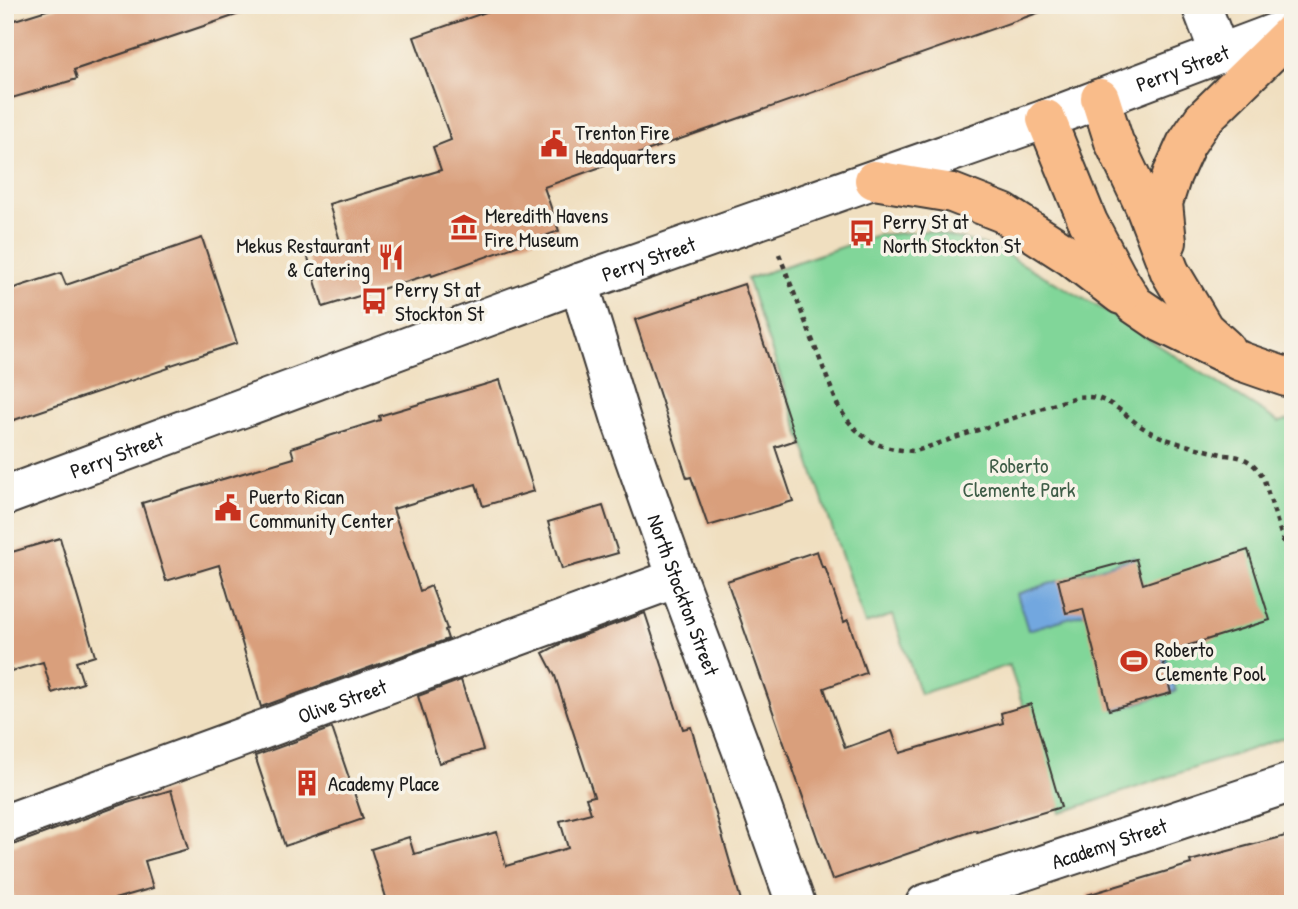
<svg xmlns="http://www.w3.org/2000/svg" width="1298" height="909" viewBox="0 0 1298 909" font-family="'Patrick Hand',sans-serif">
  <rect width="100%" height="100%" fill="#f7f3e8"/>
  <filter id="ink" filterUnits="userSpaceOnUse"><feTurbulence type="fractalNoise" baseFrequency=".0143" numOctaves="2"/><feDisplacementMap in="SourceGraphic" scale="14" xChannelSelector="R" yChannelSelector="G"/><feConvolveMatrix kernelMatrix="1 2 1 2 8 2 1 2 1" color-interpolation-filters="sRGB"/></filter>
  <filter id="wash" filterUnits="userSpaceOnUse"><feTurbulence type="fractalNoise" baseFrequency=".00686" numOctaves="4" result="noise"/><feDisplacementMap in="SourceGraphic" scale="28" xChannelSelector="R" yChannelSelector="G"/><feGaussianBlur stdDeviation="1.57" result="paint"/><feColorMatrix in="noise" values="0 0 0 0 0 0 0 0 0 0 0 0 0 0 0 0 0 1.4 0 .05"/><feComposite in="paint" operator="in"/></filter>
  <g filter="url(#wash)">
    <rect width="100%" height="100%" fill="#f0dfc0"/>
    <path fill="#81d699" stroke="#4e795a" stroke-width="2" d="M928,231L993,247L1100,308L1279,422L1293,419V735L1060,813L1009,665L920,694L893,615L865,624L747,279L877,235Z"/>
    <path fill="#72a7df" stroke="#47627e" stroke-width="2" d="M1134,557L1176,691L1116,710L1085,613L1028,630L1017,594Z"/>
    <g id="blocks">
      <g fill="#d99f7c">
        <path d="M63,5H247L248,11L74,70L77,79L5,100V23Z"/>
        <path d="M506,5H1045L1046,10L544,187L559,231L432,276L431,274L323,307L306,251L340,241L329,204L441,170L433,147L451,140L414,37Z"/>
        <path d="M202,238L237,343L168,366L169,368L5,423V291L61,273L66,285Z"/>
        <path d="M744,284L796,440L775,447L793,501L708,526L691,477L687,478L635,320Z"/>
        <path d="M500,380L534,491L483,506L476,484L393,509L420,591L431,586L447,629L445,630L448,639L261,707L219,565L166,581L142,503L294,458L291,448L380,420L379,416Z"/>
        <path d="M603,506L618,553L562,569L548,522Z"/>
        <path d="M60,538L95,656L76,662L83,683L52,693L43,662L5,673V554Z"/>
        <path d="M1248,550L1270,620L1161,654L1171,693L1109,710L1083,609L1066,613L1058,580L1136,559L1143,584Z"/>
        <path d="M817,551L822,567H825L844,622L848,620L866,673L824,688L845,748L892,731L900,753L1003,723L1001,713L1031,704L1061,807L977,832L976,830L832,880L727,581Z"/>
        <path d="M645,613L683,729L691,727L742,904H388L371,849L409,837L414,854L497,832L506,866L568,848L560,821L591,813L586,798L594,796L555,676L543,653L560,644Z"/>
        <path d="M461,680L483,750L439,763L418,696Z"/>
        <path d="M332,728L363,819L285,846L255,756Z"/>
        <path d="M171,790L188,849L145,861L153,888L97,904H16L5,868V845H13L124,804Z"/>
        <path d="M1293,834V904H1088L1087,895L1191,864L1190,861Z"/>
      </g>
    </g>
  </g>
  <g filter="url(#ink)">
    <use href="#blocks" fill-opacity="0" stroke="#3c3935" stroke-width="2"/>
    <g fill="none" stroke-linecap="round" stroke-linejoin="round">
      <g stroke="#3c3935" stroke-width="42">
        <g id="minor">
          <path d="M1201,5L1219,52"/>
          <path id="s1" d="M579,283L622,423L677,578L742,751L796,904"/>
          <path id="s2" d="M5,824L677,578"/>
          <path id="s3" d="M925,904L1293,782"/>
        </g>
      </g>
      <g stroke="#3c3935" stroke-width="42">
        <g id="tertiary">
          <path id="s4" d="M5,496L579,283L1046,119L1293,26"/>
        </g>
      </g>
      <g stroke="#3c3935" stroke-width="42">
        <g id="motorway">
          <path d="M1100,98L1114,142L1144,205L1170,272L1204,329L1225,348"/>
          <path d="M1046,119L1088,222L1116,275L1134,304L1162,323L1240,361L1286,377H1293"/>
          <path d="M874,180L952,193L1003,213L1070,256L1121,295"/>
          <path d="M1167,242L1163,203L1172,175L1186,144L1203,119L1293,31"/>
        </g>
      </g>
      <path stroke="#3c3935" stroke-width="4.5" stroke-dasharray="5 5" stroke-linecap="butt" d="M779,254L838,406C858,439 878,450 916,451L1076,397C1116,393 1125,422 1157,435C1175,444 1204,449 1225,455C1243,456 1253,461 1263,477L1293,572"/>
      <use href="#minor" stroke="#fff" stroke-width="38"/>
      <use href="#tertiary" stroke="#fff" stroke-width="38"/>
      <use href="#motorway" stroke="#f9bc8a" stroke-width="38"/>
    </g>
  </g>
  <defs>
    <g id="civic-bare" transform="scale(2.1)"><path d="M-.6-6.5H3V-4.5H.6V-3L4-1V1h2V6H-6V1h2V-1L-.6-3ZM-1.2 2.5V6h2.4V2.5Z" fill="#c8321e" stroke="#f7f3e8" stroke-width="2.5" paint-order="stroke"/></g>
    <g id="museum-bare" transform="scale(2.1)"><path d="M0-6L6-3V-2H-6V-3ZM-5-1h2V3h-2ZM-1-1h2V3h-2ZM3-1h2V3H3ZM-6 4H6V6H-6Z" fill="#c8321e" stroke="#f7f3e8" stroke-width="2.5" paint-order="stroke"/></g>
    <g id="bus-bare" transform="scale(2.1)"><path d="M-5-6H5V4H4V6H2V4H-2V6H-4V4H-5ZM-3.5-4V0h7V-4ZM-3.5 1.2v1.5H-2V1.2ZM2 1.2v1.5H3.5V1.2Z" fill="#c8321e" stroke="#f7f3e8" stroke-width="2.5" paint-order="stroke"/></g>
    <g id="restaurant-bare" transform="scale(2.1)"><path d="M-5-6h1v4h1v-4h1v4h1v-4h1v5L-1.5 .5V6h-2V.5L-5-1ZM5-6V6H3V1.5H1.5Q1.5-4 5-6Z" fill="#c8321e" stroke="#f7f3e8" stroke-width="2.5" paint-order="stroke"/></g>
    <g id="stadium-bare" transform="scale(2.1)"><path d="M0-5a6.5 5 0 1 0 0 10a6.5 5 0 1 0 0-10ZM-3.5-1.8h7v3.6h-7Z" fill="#c8321e" stroke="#f7f3e8" stroke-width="2.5" paint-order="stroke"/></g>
    <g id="building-bare" transform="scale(2.1)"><path d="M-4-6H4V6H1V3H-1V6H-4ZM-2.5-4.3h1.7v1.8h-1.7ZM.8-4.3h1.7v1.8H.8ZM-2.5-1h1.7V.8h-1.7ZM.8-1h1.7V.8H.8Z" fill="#c8321e" stroke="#f7f3e8" stroke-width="2.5" paint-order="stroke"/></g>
  </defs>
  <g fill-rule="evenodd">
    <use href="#civic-bare" x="554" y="144"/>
    <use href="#museum-bare" x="464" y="227"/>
    <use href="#bus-bare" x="862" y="233"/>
    <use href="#restaurant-bare" x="391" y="257"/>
    <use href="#bus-bare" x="374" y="301"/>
    <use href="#civic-bare" x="228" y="508"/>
    <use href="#stadium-bare" x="1134" y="661"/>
    <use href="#building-bare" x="307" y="783"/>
  </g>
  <g text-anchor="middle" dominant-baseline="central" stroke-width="7" stroke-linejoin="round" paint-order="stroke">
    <g font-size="21" fill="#1c1c1c" stroke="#f7f3e8">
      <text stroke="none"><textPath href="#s4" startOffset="1253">Perry Street</textPath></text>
      <text stroke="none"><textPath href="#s4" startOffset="686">Perry Street</textPath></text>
      <text stroke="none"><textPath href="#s4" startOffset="119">Perry Street</textPath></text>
      <text stroke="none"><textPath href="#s1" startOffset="329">North Stockton Street</textPath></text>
      <text stroke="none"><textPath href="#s2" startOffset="359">Olive Street</textPath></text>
      <text stroke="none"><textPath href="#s3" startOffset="194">Academy Street</textPath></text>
    </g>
    <g font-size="21" fill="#1c1c1c" stroke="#f7f3e8" text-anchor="start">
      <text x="575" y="132">Trenton Fire<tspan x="575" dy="24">Headquarters</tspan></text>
      <text x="485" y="215">Meredith Havens<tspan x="485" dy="24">Fire Museum</tspan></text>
      <text x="883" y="221">Perry St at<tspan x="883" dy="24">North Stockton St</tspan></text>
      <text x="370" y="245" text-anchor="end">Mekus Restaurant<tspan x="370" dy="24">&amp; Catering</tspan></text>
      <text x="395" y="289">Perry St at<tspan x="395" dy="24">Stockton St</tspan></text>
      <text x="249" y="496">Puerto Rican<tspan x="249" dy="24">Community Center</tspan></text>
      <text x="1155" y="649">Roberto<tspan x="1155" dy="24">Clemente Pool</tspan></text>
      <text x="328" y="783">Academy Place</text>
    </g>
    <g font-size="21" fill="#3f5d48" stroke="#f7f3e8">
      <text x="1019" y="465">Roberto<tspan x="1019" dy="24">Clemente Park</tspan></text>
    </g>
  </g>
  <rect width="1298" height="909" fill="none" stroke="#f7f3e8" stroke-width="28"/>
</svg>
